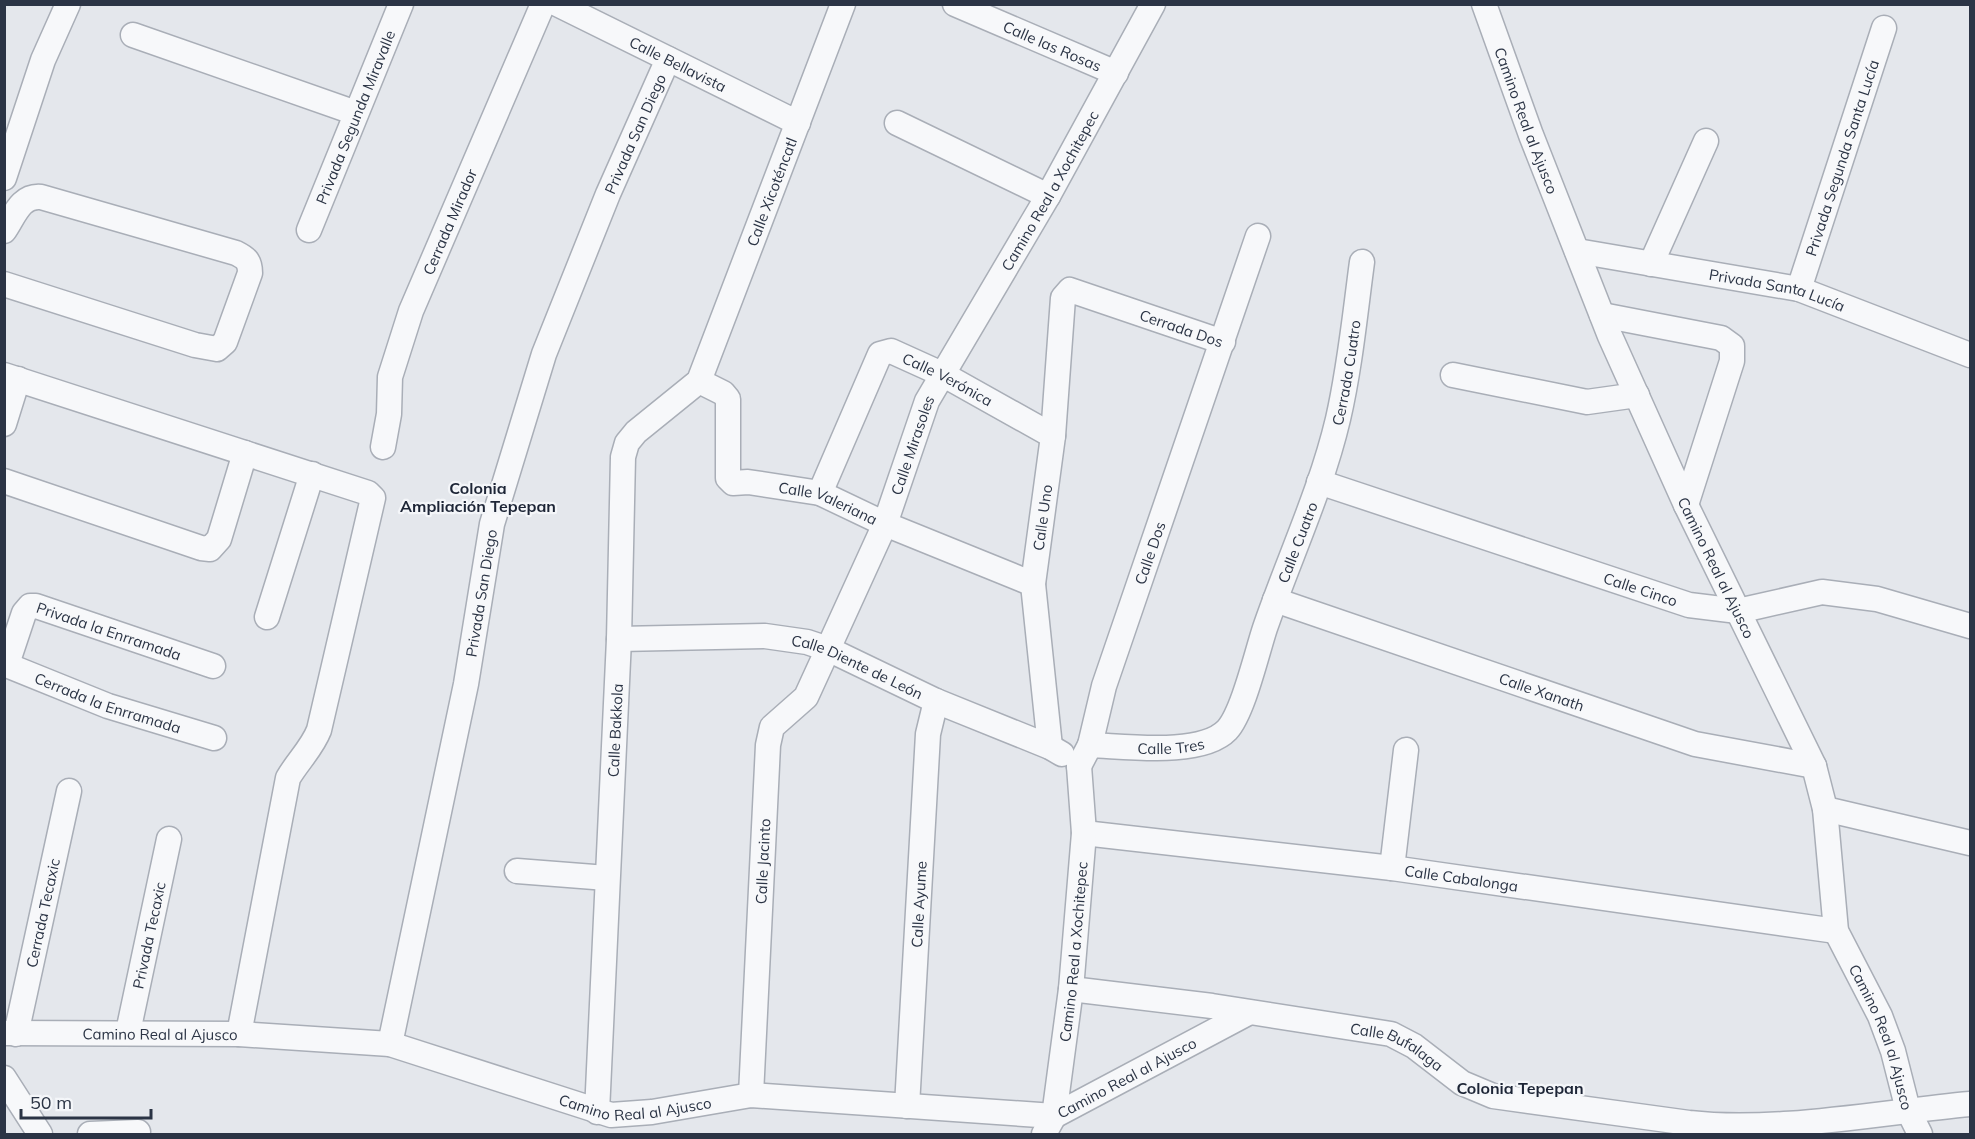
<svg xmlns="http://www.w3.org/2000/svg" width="1975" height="1139" viewBox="0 0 1975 1139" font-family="Mulish,sans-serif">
  <rect width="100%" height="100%" fill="#e4e7ec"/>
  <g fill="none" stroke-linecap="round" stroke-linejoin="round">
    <g stroke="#a9aeb7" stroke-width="27">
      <g id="minor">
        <path id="s1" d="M557,4L798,123"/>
        <path id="s2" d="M955,4L1116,73"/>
        <path id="s3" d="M1484,4L1531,135L1610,336L1686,505L1814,766L1825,809L1836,931L1880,1016L1893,1051L1908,1110L1920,1134"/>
        <path d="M133,35L356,113"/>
        <path d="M897,123L1048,196"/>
        <path d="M4,178L43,60L68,4"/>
        <path id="s4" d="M309,230L401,4"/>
        <path d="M4,231C14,217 20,195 41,197L236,253C246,258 250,261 250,273L225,342L217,349L195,345L4,284"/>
        <path id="s5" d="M1577,251L1799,289L1970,355"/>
        <path d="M1651,264L1706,141"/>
        <path id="s6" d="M1799,289L1884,28"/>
        <path d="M1602,315L1721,338L1732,346V361L1686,505"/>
        <path d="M4,375L368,493L373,498L319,730C312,748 298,761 288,778L239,1034"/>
        <path d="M1453,375L1587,402L1637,395"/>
        <path id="s7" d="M699,381L723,393L728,399V478L733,483L748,482L820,493L885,524L1033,584"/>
        <path d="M4,424L18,379"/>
        <path id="s8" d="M383,447L389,414L390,377L411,311L543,4"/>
        <path d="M4,481L201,548L210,549L219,539L245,453"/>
        <path id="s9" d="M1319,482L1689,605L1738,611L1822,592L1877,599L1970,626"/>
        <path id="s10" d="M820,493L880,354L891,351L944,375L1053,436"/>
        <path id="s11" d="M1275,600L1695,744L1814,766"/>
        <path d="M267,617L312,474"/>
        <path id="s12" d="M619,639L765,636L807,642L828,649L936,701L1050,747L1062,754"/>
        <path id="s13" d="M4,664L108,706L214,738"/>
        <path id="s14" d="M7,664L24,613L30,606H36L213,666"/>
        <path id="s15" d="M1090,745C1124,746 1201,757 1227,730C1243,713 1257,652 1265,628C1289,558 1321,491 1338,419C1350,367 1355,314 1362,262"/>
        <path id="s16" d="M1050,747L1033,584L1053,436L1063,298L1070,290L1223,342"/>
        <path id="s17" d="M1079,766L1090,745L1104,686L1258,236"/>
        <path d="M1825,809L1970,843"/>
        <path id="s18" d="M1084,833L1392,868L1836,931"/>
        <path d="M1392,868L1406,750"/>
        <path d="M517,871L607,878"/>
        <path id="s19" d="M1071,989L1212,1006L1391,1034L1414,1046L1462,1083L1493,1096L1689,1123C1776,1133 1882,1112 1970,1104"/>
        <path id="s20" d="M128,1032L169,839"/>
        <path id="s21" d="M4,1033L239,1034L390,1044L611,1115L652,1112L751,1095L1054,1116L1248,1013"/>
        <path id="s22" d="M16,1034L69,791"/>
        <path id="s23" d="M390,1044L466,684L492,524L544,354L608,194L668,59"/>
        <path d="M4,1078L40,1134"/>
        <path id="s24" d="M751,1095L768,745L772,727L806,697L828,649L885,524L927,401L1048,196L1153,4"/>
        <path id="s25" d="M907,1106L928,734L936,701"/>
        <path id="s26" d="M597,1112L619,639L623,457L627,443L636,432L699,381L843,4"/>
        <path d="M90,1134L138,1132"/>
        <path id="s27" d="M1044,1134L1054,1116L1071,989L1084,833L1079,766"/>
      </g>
    </g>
    <use href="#minor" stroke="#f7f8fa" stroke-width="24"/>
  </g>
  <g text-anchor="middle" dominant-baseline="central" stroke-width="4.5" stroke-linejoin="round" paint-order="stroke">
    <g font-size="15" fill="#2b3445" stroke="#f4f6f9">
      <text stroke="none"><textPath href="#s2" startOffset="106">Calle las Rosas</textPath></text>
      <text stroke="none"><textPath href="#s1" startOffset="135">Calle Bellavista</textPath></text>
      <text stroke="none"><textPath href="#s4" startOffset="122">Privada Segunda Miravalle</textPath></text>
      <text stroke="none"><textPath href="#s3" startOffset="124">Camino Real al Ajusco</textPath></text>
      <text stroke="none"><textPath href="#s23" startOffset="946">Privada San Diego</textPath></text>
      <text stroke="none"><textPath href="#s6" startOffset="138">Privada Segunda Santa Lucía</textPath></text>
      <text stroke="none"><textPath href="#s24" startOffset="978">Camino Real a Xochitepec</textPath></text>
      <text stroke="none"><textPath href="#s26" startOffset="968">Calle Xicoténcatl</textPath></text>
      <text stroke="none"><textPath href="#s8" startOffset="237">Cerrada Mirador</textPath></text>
      <text stroke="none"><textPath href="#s5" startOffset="204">Privada Santa Lucía</textPath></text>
      <text stroke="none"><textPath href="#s16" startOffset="580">Cerrada Dos</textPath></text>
      <text stroke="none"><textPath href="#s15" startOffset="519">Cerrada Cuatro</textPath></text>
      <text stroke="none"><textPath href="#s10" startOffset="226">Calle Verónica</textPath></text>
      <text stroke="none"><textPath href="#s24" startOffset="688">Calle Mirasoles</textPath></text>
      <text stroke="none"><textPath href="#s7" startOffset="219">Calle Valeriana</textPath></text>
      <text stroke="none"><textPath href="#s16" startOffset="231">Calle Uno</textPath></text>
      <text stroke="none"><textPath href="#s15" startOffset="342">Calle Cuatro</textPath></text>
      <text stroke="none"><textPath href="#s17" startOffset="225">Calle Dos</textPath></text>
      <text stroke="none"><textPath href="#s3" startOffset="610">Camino Real al Ajusco</textPath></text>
      <text stroke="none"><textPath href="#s9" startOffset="339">Calle Cinco</textPath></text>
      <text stroke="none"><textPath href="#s23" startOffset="460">Privada San Diego</textPath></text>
      <text stroke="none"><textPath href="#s14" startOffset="146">Privada la Enrramada</textPath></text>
      <text stroke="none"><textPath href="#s12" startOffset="244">Calle Diente de León</textPath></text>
      <text stroke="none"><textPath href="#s11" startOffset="282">Calle Xanath</textPath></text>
      <text stroke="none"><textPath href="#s13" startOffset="111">Cerrada la Enrramada</textPath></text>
      <text stroke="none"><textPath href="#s26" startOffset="382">Calle Bakkola</textPath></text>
      <text stroke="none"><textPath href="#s15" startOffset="81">Calle Tres</textPath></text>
      <text stroke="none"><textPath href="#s24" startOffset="234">Calle Jacinto</textPath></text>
      <text stroke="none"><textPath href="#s18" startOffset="380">Calle Cabalonga</textPath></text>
      <text stroke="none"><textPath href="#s25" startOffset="202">Calle Ayume</textPath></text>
      <text stroke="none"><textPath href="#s22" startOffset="124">Cerrada Tecaxic</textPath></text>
      <text stroke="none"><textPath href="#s20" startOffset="99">Privada Tecaxic</textPath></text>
      <text stroke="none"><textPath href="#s27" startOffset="186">Camino Real a Xochitepec</textPath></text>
      <text stroke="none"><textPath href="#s21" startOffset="156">Camino Real al Ajusco</textPath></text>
      <text stroke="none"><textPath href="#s3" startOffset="1114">Camino Real al Ajusco</textPath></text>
      <text stroke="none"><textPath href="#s19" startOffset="333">Calle Bufalaga</textPath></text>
      <text stroke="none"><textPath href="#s21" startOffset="1146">Camino Real al Ajusco</textPath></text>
      <text stroke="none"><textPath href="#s21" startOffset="642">Camino Real al Ajusco</textPath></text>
    </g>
    <g font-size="16" font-weight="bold" fill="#1d2536" stroke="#f4f6f9">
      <text x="478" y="488">Colonia<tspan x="478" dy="18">Ampliación Tepepan</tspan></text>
      <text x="1520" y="1088">Colonia Tepepan</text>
    </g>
  </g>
  <rect width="1975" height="1139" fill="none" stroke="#2b3445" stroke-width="12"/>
  <path d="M21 1109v9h130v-9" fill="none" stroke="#2b3445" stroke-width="3"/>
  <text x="30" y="1109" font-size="18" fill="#2b3445" stroke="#f4f6f9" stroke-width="4.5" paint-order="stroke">50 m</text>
</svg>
